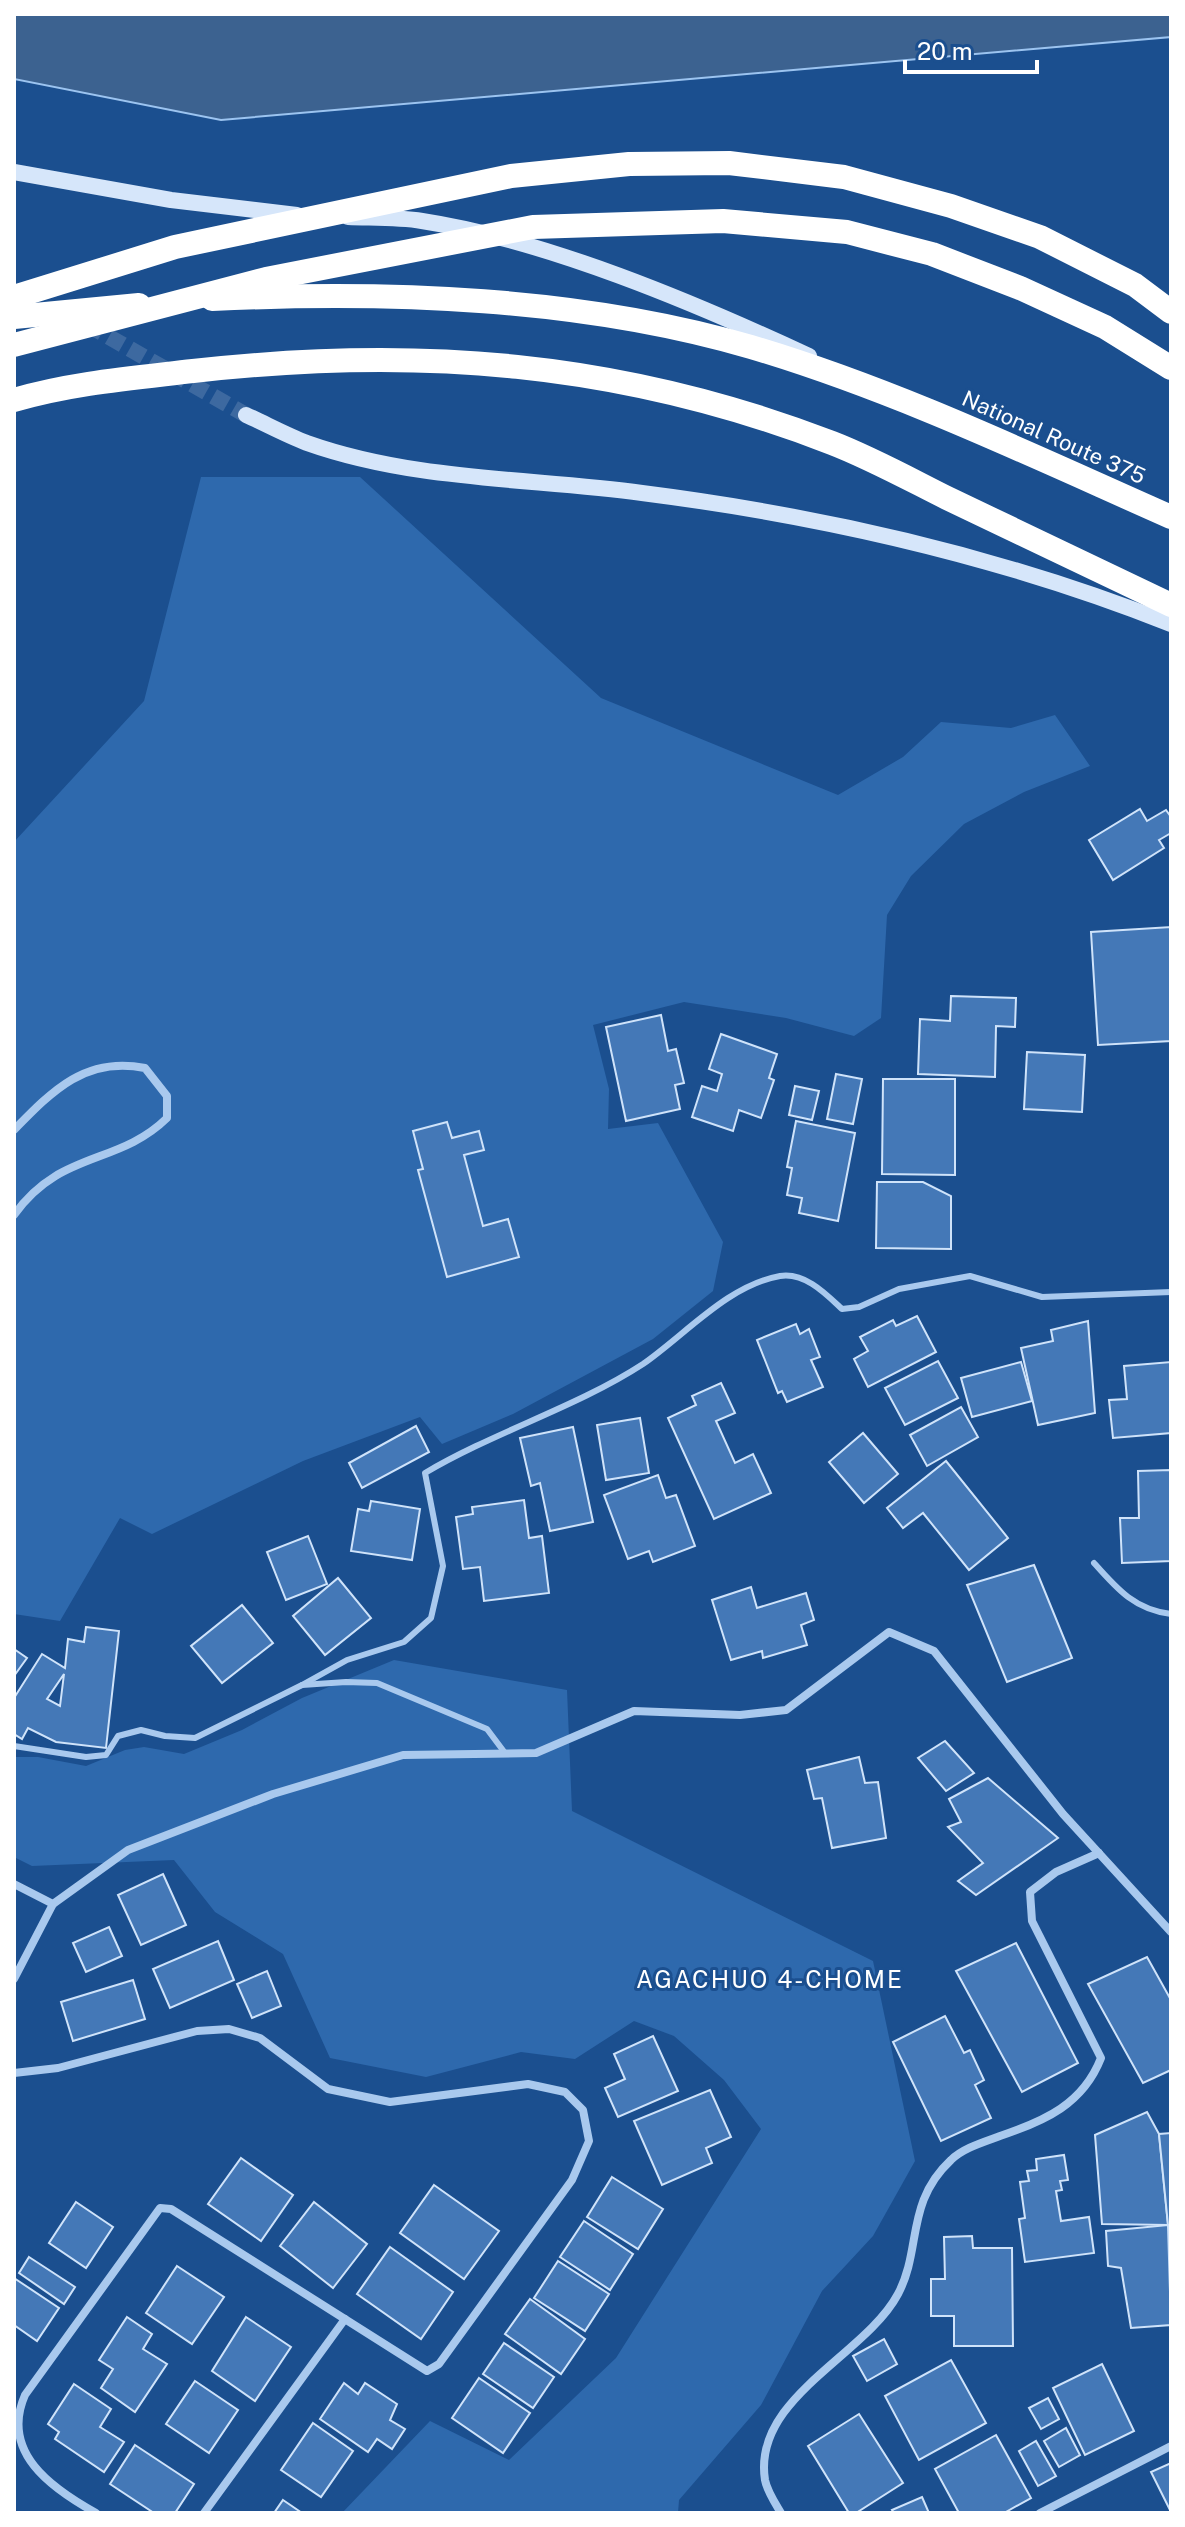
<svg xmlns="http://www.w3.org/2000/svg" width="1185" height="2527" viewBox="0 0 1185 2527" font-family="'Public Sans',sans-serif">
  <rect width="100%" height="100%" fill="#1b4f8f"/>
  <g fill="#2e69ad">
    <path d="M201,477H360L601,698L838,795L903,757L941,722L1011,728L1055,715L1090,766L1024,792L964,824L911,876L887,915L881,1018L854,1036L786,1018L684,1002L593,1025L609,1089L608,1129L658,1123L723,1242L713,1291L653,1339L513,1414L442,1444L420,1417L303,1461L152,1534L120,1518L60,1621L14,1614V842L144,701Z"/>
    <path d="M394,1660L567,1690L572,1811L873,1961L915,2161L873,2236L822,2291L761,2405L679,2500L678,2513H342L430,2421L509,2460L616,2358L761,2129L724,2080L674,2036L634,2021L575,2059L521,2052L426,2077L330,2058L283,1954L215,1912L174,1860L32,1866L14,1857V1757H38L86,1766L125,1750L144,1747L184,1754L242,1730L302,1698Z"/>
  </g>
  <path fill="#3c6290" stroke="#9cc4f0" stroke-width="2" d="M14,14H1171V37L221,120L14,79Z"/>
  <g fill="#4478b7" stroke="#cfe3fa" stroke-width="2" fill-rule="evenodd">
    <path d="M1140,809L1147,821L1166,810L1171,817V833L1159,840L1164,848L1113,880L1089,840Z"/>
    <path d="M1171,927V1041L1098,1045L1091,932Z"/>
    <path d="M951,996L1016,998L1015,1027L996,1026L995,1077L918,1074L920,1019L950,1021Z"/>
    <path d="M661,1015L668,1051L676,1049L684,1083L675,1085L680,1109L626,1121L606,1027Z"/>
    <path d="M721,1034L777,1054L769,1078L774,1080L761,1118L739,1110L733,1131L692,1117L702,1086L717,1091L722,1074L709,1069Z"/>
    <path d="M1027,1052L1085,1055L1082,1112L1024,1109Z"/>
    <path d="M836,1074L862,1079L853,1124L827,1119Z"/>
    <path d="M883,1079H955V1175L882,1174Z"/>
    <path d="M795,1086L819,1091L812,1120L789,1115Z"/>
    <path d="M796,1121L855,1133L838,1221L799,1213L802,1198L787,1195L792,1168L787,1167Z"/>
    <path d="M447,1122L452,1138L479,1131L484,1150L464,1155L483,1226L508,1219L519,1257L447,1277L418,1170L423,1169L413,1131Z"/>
    <path d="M877,1182H923L951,1196V1249L876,1248Z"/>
    <path d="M917,1316L936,1352L868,1387L854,1359L868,1351L860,1337L893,1320L896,1326Z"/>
    <path d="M1088,1321L1095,1413L1038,1425L1021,1348L1053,1341L1051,1330Z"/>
    <path d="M796,1324L800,1334L809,1329L820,1357L811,1360L823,1387L787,1402L782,1391L778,1393L757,1340Z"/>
    <path d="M938,1361L958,1398L905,1425L885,1388Z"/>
    <path d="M1021,1362L1032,1401L972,1417L961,1378Z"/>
    <path d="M1171,1362V1433L1113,1438L1109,1400L1127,1399L1124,1366Z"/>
    <path d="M721,1383L735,1413L716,1421L735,1463L753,1454L771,1493L714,1519L668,1418L696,1405L692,1396Z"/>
    <path d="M961,1407L978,1437L927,1466L910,1435Z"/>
    <path d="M640,1418L649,1473L606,1480L597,1425Z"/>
    <path d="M416,1426L429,1452L362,1488L349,1463Z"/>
    <path d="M573,1427L593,1522L550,1531L540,1483L531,1486L520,1438Z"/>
    <path d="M863,1433L898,1474L864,1503L829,1462Z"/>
    <path d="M946,1461L1008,1538L969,1570L923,1513L903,1528L887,1508Z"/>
    <path d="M1171,1470V1561L1122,1563L1120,1518H1139L1138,1471Z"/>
    <path d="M658,1475L666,1498L676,1495L695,1546L653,1562L649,1551L628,1559L604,1495Z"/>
    <path d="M524,1500L529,1538L542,1536L549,1593L484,1601L480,1567L463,1569L456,1517L473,1514L472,1507Z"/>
    <path d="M371,1501L420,1509L412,1560L351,1551L358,1509L369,1511Z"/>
    <path d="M308,1536L327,1584L286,1600L267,1552Z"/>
    <path d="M1034,1565L1072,1658L1007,1682L967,1585Z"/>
    <path d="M338,1578L371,1618L325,1655L293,1616Z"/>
    <path d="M751,1587L757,1608L806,1593L814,1620L801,1625L807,1645L763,1658L762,1651L731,1660L712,1600Z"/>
    <path d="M242,1605L273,1643L222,1683L191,1646Z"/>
    <path d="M86,1627L119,1631L106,1748L56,1742L28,1728L22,1739L14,1734V1698L42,1654L65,1668L68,1639L84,1642ZM64,1674L60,1706L47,1699Z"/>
    <path d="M14,1649L27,1658L14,1676Z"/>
    <path d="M945,1741L974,1773L946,1791L918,1758Z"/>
    <path d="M859,1757L865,1783L878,1782L886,1838L832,1848L822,1798L814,1799L807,1770Z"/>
    <path d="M988,1778L1058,1838L976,1895L958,1881L983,1863L948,1827L961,1822L949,1799Z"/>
    <path d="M163,1874L186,1925L141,1945L118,1895Z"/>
    <path d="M109,1927L122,1956L86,1972L73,1943Z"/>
    <path d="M218,1941L234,1980L170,2008L153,1969Z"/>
    <path d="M1016,1943L1078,2063L1022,2092L956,1971Z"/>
    <path d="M1147,1957L1171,2000V2070L1143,2083L1088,1984Z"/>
    <path d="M267,1971L281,2006L252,2018L237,1984Z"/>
    <path d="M133,1980L145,2019L73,2041L61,2002Z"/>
    <path d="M945,2016L964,2053L970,2050L984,2080L975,2085L991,2118L941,2141L893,2042Z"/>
    <path d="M653,2036L678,2091L618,2117L605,2088L625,2079L614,2054Z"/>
    <path d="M710,2090L731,2137L706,2148L712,2163L662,2185L634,2121Z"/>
    <path d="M1147,2112L1159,2134L1168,2225L1102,2224L1095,2135Z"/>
    <path d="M1171,2133V2225H1168L1159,2134Z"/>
    <path d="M1064,2155L1068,2180L1060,2181L1062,2190L1056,2191L1061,2221L1089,2217L1094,2253L1025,2262L1019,2219L1025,2218L1020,2182L1029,2181L1027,2171L1037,2170L1036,2159Z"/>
    <path d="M241,2158L293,2195L261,2241L208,2204Z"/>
    <path d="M612,2177L663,2209L638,2249L587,2217Z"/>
    <path d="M434,2185L499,2231L464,2279L400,2233Z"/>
    <path d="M76,2202L113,2227L86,2268L49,2243Z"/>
    <path d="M314,2202L367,2244L333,2288L280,2246Z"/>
    <path d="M584,2221L633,2254L610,2290L560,2257Z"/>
    <path d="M1168,2225L1171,2325L1131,2328L1121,2268L1108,2266L1106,2231Z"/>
    <path d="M972,2236L973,2248H1012L1013,2346H954V2316H931V2279H945L944,2237Z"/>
    <path d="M390,2247L453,2292L421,2339L357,2294Z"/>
    <path d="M29,2257L75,2287L64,2304L19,2273Z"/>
    <path d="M558,2261L609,2294L585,2331L534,2298Z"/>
    <path d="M177,2266L224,2297L192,2344L146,2313Z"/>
    <path d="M14,2278L59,2308L37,2341L14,2325Z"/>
    <path d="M530,2299L585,2339L561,2374L505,2334Z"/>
    <path d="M127,2317L152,2334L143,2349L167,2364L135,2412L101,2388L113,2369L99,2360Z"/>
    <path d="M246,2317L291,2347L255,2401L212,2371Z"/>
    <path d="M884,2339L897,2364L867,2381L853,2356Z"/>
    <path d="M504,2343L554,2377L533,2408L483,2374Z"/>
    <path d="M951,2360L986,2423L919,2460L885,2396Z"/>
    <path d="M1102,2364L1134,2431L1085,2455L1053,2388Z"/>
    <path d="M479,2378L530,2413L503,2453L452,2418Z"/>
    <path d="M195,2381L238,2410L209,2453L166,2424Z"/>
    <path d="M344,2383L358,2394L365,2383L397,2404L390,2420L405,2429L392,2449L377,2439L368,2452L320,2419Z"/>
    <path d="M74,2384L111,2409L100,2427L124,2442L104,2472L55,2439L59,2432L48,2424Z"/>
    <path d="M1048,2398L1059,2419L1041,2429L1029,2408Z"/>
    <path d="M859,2414L903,2483L856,2513H849L808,2446Z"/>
    <path d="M313,2423L353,2451L321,2497L281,2470Z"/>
    <path d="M1066,2428L1080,2455L1059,2467L1044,2441Z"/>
    <path d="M996,2435L1031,2498L1004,2513H959L935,2469Z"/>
    <path d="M1036,2441L1056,2476L1038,2486L1019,2451Z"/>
    <path d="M135,2445L194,2484L175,2513H154L110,2484Z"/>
    <path d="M1171,2463V2512L1151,2472Z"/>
    <path d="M922,2497L929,2513H894L892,2510Z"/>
    <path d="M283,2500L302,2513H274Z"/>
  </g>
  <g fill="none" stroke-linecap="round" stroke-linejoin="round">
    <path stroke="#3d69a0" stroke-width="16" stroke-dasharray="16 8" stroke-linecap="butt" d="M88,325L246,415"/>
    <g stroke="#a9c9ee" stroke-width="6">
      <path d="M1094,1563C1117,1589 1135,1610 1171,1614"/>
      <path d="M302,1685L347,1660L404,1642L431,1618L443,1566L425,1473C494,1432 577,1407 643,1364C685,1335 728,1285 780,1276C805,1272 826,1294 842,1309L859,1307L899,1289L970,1276L1042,1297L1171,1292"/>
      <path d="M14,1746L86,1757L106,1755L118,1736L141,1730L165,1736L195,1738L302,1685L346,1682L377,1683L487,1729L505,1753"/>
    </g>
    <g stroke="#a9c9ee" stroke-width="8">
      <path d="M14,1130C53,1090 86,1056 145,1068L167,1096V1118C118,1166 60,1150 14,1215"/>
      <path d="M14,1884L53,1904L128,1850L273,1794L403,1755L536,1753L634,1711L740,1715L786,1710L889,1632L934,1651L1063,1814L1171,1932"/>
      <path d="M14,1979L53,1904"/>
      <path d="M14,2073L58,2068L197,2031L229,2029L260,2038L328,2089L390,2102L528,2084L565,2092L583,2110L589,2141L572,2180L439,2364L427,2371L171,2209L160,2208L25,2395C0,2452 51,2488 96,2513"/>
      <path d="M204,2513L345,2319"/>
      <path d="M781,2513C775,2503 767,2491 765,2480C752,2398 865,2356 898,2294C922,2249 905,2203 951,2160C963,2148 984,2142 1000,2136C1045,2121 1083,2104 1101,2058L1032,1921L1030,1892L1056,1872L1099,1853"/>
      <path d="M1040,2513L1171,2446"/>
    </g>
    <g stroke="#d6e6fa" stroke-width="16">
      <path d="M14,172L171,200L297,215"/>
      <path d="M348,217C372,218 398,217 422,221C546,240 695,303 809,356"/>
      <path d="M246,415C266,424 286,435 307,443C414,481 531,478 642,493C823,516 1002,557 1171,624"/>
    </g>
    <g stroke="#fff" stroke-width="24">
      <path d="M212,299C389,291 580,297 751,347C896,390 1033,456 1171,517"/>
      <path d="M14,317L139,305"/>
      <path d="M14,400C72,383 134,378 193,371C417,346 620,361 832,443C871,458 909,479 947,498C1021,533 1096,569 1171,605"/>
    </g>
    <g stroke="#fff" stroke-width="24">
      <path d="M14,297L175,247L511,176L629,164L729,163L844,177L951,206L1040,237L1135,285L1171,312"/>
      <path d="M14,345L266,279L533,227L723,221L847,232L932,254L1020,288L1105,327L1171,368"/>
    </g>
  </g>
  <g text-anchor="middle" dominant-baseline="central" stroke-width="6" stroke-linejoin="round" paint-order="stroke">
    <g font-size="22" fill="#fff" stroke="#1b4f8f">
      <text transform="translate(1054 437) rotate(24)">National Route 375</text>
    </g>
    <g font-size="24" letter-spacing="2" fill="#fff" stroke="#1b4f8f">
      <text x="770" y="1979">AGACHUO 4-CHOME</text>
    </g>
  </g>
  <rect width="1185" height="2527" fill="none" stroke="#ffffff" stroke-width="32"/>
  <path d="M905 60v12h132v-12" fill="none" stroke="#ffffff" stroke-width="4"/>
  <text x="917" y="60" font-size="24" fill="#ffffff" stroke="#1b4f8f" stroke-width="6" paint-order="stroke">20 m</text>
</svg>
